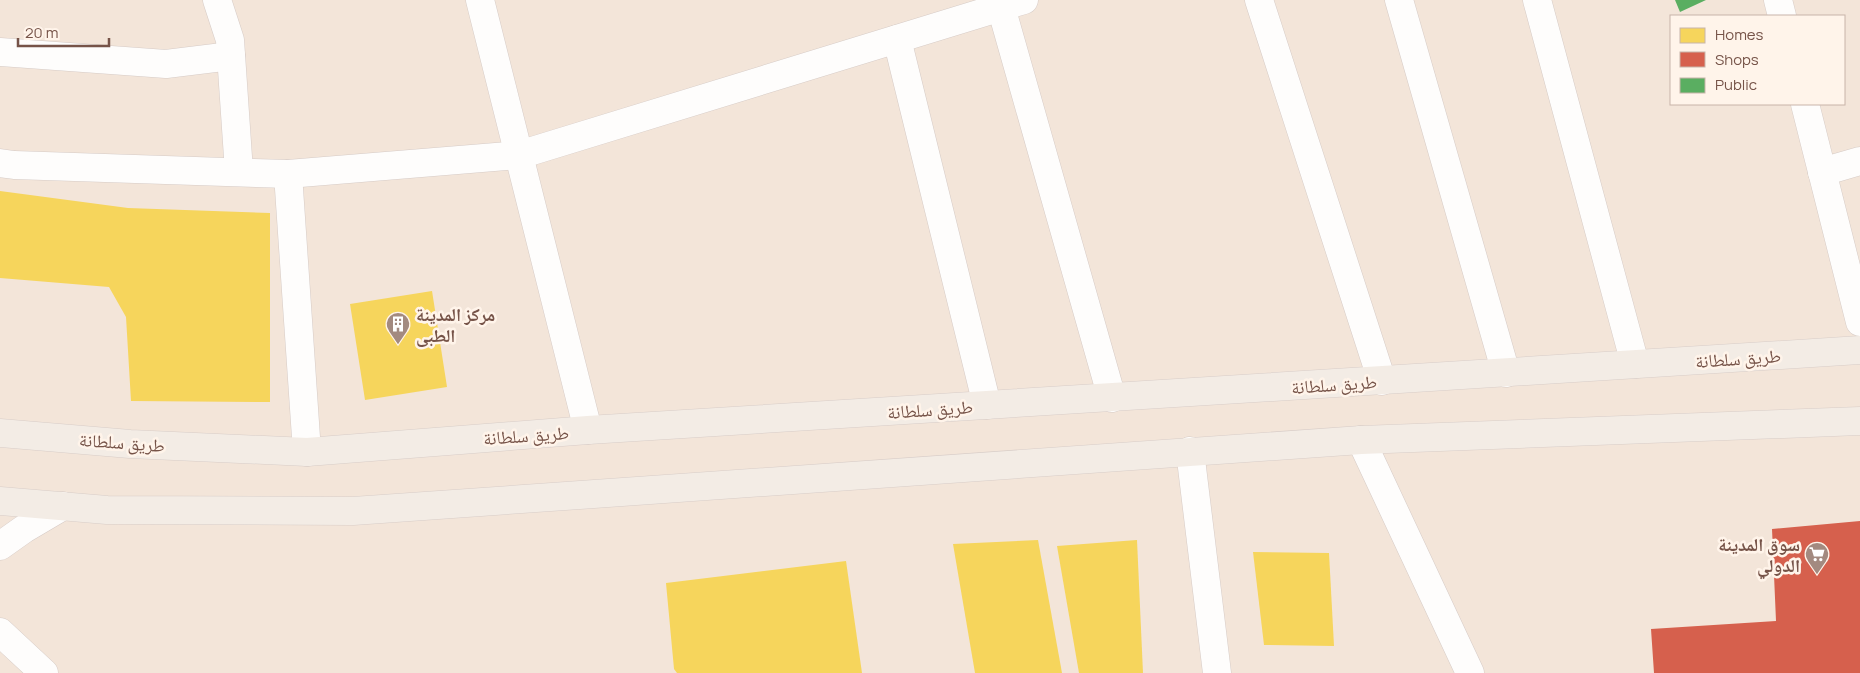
<svg xmlns="http://www.w3.org/2000/svg" width="1860" height="673" viewBox="0 0 1860 673" font-family="Manrope,'Noto Naskh Arabic',sans-serif">
  <rect width="100%" height="100%" fill="#f7f0e9"/>
  <path fill="#f3e5d9" fill-rule="evenodd" d="M0,0H1860V673H0ZM1671,16H1844V104H1671Z"/>
  <g fill="#f6d55c">
    <path d="M0,191L128,208L270,213V402L131,401L126,317L109,287L0,278Z"/>
    <path d="M432,291L447,387L365,400L350,304Z"/>
    <path d="M1038,540L1062,673H975L953,544Z"/>
    <path d="M1137,540L1143,673H1079L1057,546Z"/>
    <path d="M1253,552L1329,553L1334,646L1264,645Z"/>
    <path d="M846,561L862,673H677L674,669L666,583Z"/>
  </g>
  <path fill="#d6604d" d="M1860,521V673H1654L1651,629L1776,621L1772,529Z"/>
  <path fill="#5aae61" d="M1675,0H1706L1680,12Z"/>
  <g fill="none" stroke-linecap="round" stroke-linejoin="round">
    <g stroke="#d6cbc6" stroke-width="29">
      <g id="minor">
        <path d="M217,0L230,40L239,172"/>
        <path d="M480,0L588,430"/>
        <path d="M1259,0L1382,381"/>
        <path d="M1399,0L1506,373"/>
        <path d="M1537,0L1635,364"/>
        <path d="M1778,0L1782,16"/>
        <path d="M1001,7L1112,398"/>
        <path d="M897,39L987,405"/>
        <path d="M0,52L166,64L231,56"/>
        <path d="M1805,104L1860,322"/>
        <path d="M0,163L14,165L288,174L519,155L1024,0"/>
        <path d="M1822,172L1860,161"/>
        <path d="M288,174L307,452"/>
        <path d="M1361,440L1470,673"/>
        <path d="M1190,451L1217,673"/>
        <path d="M0,546L24,529L63,506"/>
        <path d="M0,632L44,673"/>
      </g>
    </g>
    <g stroke="#d8cdc8" stroke-width="29">
      <g id="major">
        <path d="M0,433L130,444L307,452L588,430L1860,350"/>
        <path d="M0,501L107,510L353,511L1361,440L1860,421"/>
      </g>
    </g>
    <use href="#minor" stroke="#fefdfc" stroke-width="28"/>
    <use href="#major" stroke="#f3ece5" stroke-width="28"/>
  </g>
  <defs>
    <g id="building-pin" transform="scale(1.25)"><path d="M0 17L-7.5 6A9.5 9.5 0 1 1 7.5 6Z" fill="#a38a80" stroke="#fff4ea"/><path d="M-4-6H4V6H1V3H-1V6H-4ZM-2.5-4.3h1.7v1.8h-1.7ZM.8-4.3h1.7v1.8H.8ZM-2.5-1h1.7V.8h-1.7ZM.8-1h1.7V.8H.8Z" fill="#fff"/></g>
    <g id="supermarket-pin" transform="scale(1.25)"><path d="M0 17L-7.5 6A9.5 9.5 0 1 1 7.5 6Z" fill="#a38a80" stroke="#fff4ea"/><path d="M-6-5.5h2.5l.6 2H6L4.5 2H-2.5L-4.4-4H-6ZM-1.5 3.2a1.3 1.3 0 1 0 .1 0ZM3 3.2a1.3 1.3 0 1 0 .1 0Z" fill="#fff"/></g>
  </defs>
  <g fill-rule="evenodd">
    <use href="#building-pin" x="398" y="324"/>
    <use href="#supermarket-pin" x="1817" y="554"/>
  </g>
  <g text-anchor="middle" dominant-baseline="central" stroke-width="5" stroke-linejoin="round" paint-order="stroke">
    <g font-size="18" font-weight="bold" fill="#765348" stroke="#fff4ea" text-anchor="start">
      <text x="416" y="314">مرکز المدینة<tspan x="416" dy="21">الطبی</tspan></text>
      <text x="1800" y="544" text-anchor="end">سوق المدينة<tspan x="1800" dy="21">الدولي</tspan></text>
    </g>
    <g font-size="18" fill="#765348" stroke="#fff4ea">
      <text transform="translate(1738 358) rotate(-4)">طريق سلطانة</text>
      <text transform="translate(1334 384) rotate(-4)">طريق سلطانة</text>
      <text transform="translate(930 409) rotate(-4)">طريق سلطانة</text>
      <text transform="translate(526 435) rotate(-4)">طريق سلطانة</text>
      <text transform="translate(122 442) rotate(4)">طريق سلطانة</text>
    </g>
  </g>
  <rect x="1670" y="15" width="175" height="90" fill="#fff4ea" stroke="#c8b4a9"/>
  <rect x="1680" y="28" width="25" height="15" fill="#f6d55c" stroke="#c8b4a9"/>
  <text x="1715" y="40" font-size="15" fill="#765348">Homes</text>
  <rect x="1680" y="52" width="25" height="15" fill="#d6604d" stroke="#c8b4a9"/>
  <text x="1715" y="65" font-size="15" fill="#765348">Shops</text>
  <rect x="1680" y="78" width="25" height="15" fill="#5aae61" stroke="#c8b4a9"/>
  <text x="1715" y="90" font-size="15" fill="#765348">Public</text>
  <path d="M18 38v8h91v-8" fill="none" stroke="#765348" stroke-width="2.5"/>
  <text x="25" y="38" font-size="15" fill="#765348" stroke="#fff4ea" stroke-width="4" paint-order="stroke">20 m</text>
</svg>
